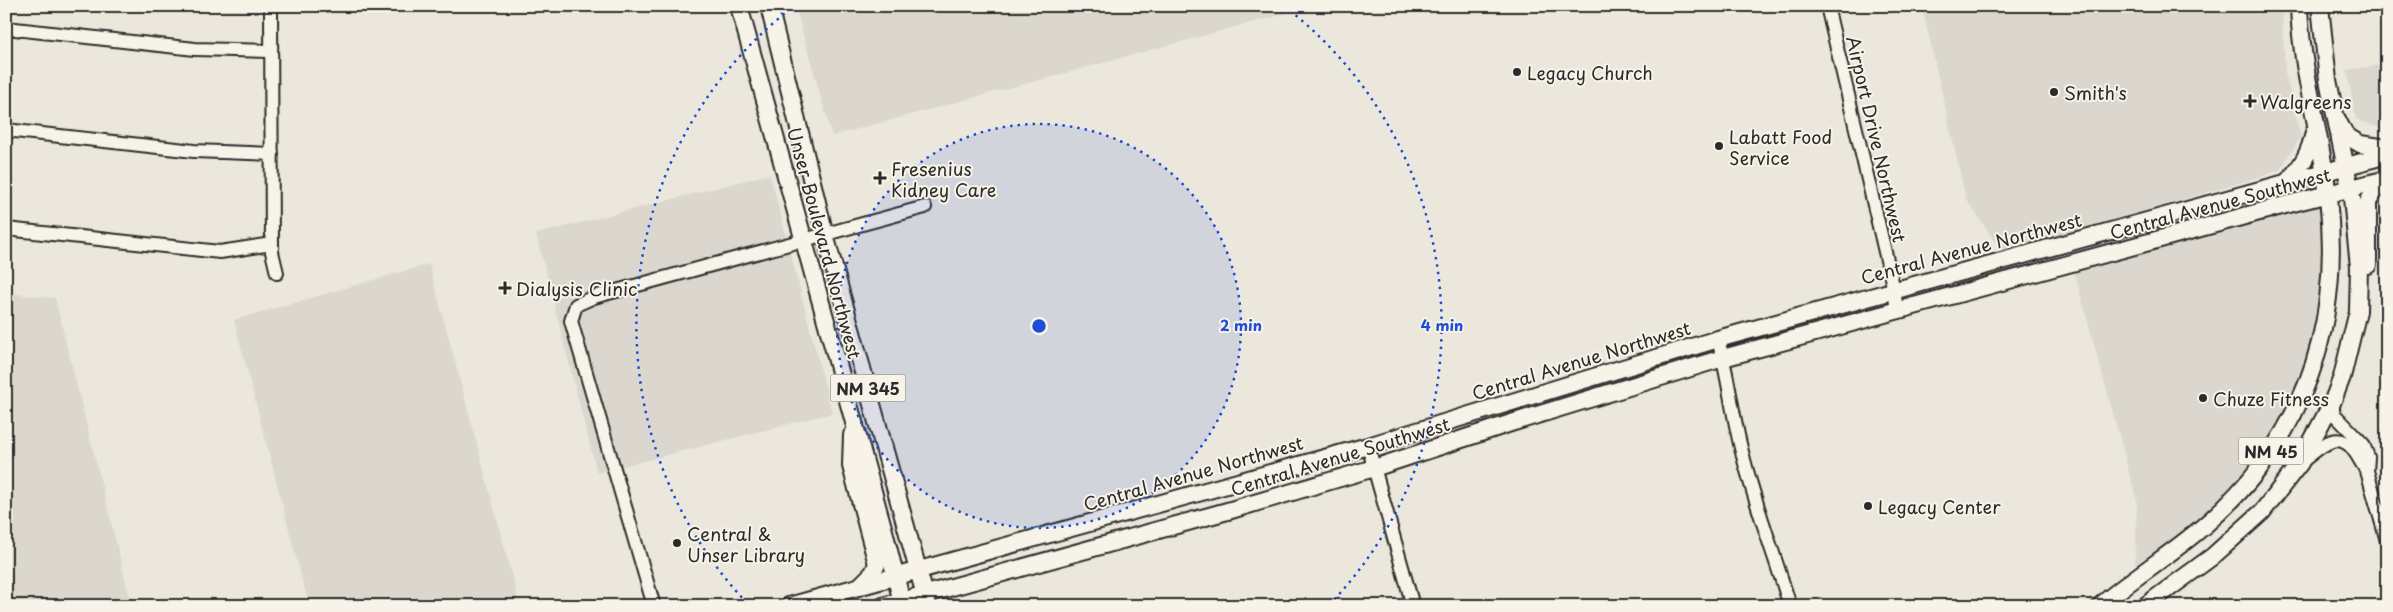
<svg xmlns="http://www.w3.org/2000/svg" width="2393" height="612" viewBox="0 0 2393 612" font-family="'Playpen Sans',sans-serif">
  <rect width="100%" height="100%" fill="#ebe7dd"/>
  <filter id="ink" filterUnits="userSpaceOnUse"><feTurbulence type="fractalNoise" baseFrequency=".02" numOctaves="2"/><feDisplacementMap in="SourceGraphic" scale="10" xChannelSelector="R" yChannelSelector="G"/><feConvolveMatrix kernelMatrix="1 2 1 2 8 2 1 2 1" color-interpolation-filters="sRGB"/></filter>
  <g filter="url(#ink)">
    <g fill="#dbd7ce">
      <path d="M795,6H1313L832,136Z"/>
      <path d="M1922,6H2282L2285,73L2301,137L2279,171L2003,253L1966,199Z"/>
      <path d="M2387,64V131L2356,119L2347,70Z"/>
      <path d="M770,174L832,413L597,473L536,234Z"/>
      <path d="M2311,204L2321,209L2325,248L2309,353L2290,408L2236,486L2170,542L2135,564L2137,501L2073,267Z"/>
      <path d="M429,264L520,606H309L234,320Z"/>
      <path d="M6,293L55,298L132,606H6Z"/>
    </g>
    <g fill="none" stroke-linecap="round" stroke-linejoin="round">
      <g stroke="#2b2b2b" stroke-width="16">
        <g id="minor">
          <path d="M271,6L272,252L277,273"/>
          <path d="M1827,6L1894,290L1897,310"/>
          <path d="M6,28L195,49L271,51"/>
          <path d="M6,130L194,151L272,154"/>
          <path d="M6,229L220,252L272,244"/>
          <path d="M1718,339C1728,375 1732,412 1741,448C1754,502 1774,553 1790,606"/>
          <path d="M2332,403L2334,414L2363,444L2368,457L2367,471L2387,541"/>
          <path d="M1368,446L1413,606"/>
          <path d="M2302,461C2316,452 2335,428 2352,448C2358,455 2361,463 2367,471"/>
          <path d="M654,606L571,321L576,305L594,297L925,207"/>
        </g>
      </g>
      <g stroke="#2b2b2b" stroke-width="20">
        <g id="major">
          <path d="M739,6L884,531L903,606"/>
          <path d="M769,6L825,235L928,606"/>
          <path d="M2337,119L2345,135L2360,144L2387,148"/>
          <path d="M2288,181C2302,166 2310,152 2314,132"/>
          <path d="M2368,265V202L2374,192L2387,181"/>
          <path d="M852,435L851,466L877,564L873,573L859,587"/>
          <path d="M789,606L1368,446L1718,339L2387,155"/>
          <path d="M883,606L1231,510L1374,468L1511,423L1723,358L2285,205L2387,179"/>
          <path d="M2100,606C2133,577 2172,554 2205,525C2305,439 2342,326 2328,197C2321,133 2301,71 2299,6"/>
          <path d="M2145,606L2213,556L2262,512L2300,463L2332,403L2342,377L2358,311L2359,267L2352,198L2328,80L2320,6"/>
        </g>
      </g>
      <use href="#minor" stroke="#f7f3e8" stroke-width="12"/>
      <use href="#major" stroke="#f7f3e8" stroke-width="16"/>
    </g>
  </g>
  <circle cx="1039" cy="326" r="202" fill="#1d4ed8" fill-opacity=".12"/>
  <g fill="none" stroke="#1d4ed8" stroke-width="2.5" stroke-dasharray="2.5 5">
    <circle cx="1039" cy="326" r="202"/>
    <path d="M747 603A403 403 0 0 1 794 6M1284 6A403 403 0 0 1 1331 603"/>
  </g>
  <g fill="#2b2b2b" stroke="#f7f3e8" stroke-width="2">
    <circle cx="1517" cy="72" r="5"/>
    <circle cx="2054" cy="92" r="5"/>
    <path d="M2247.5 93.5h5v5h5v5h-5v5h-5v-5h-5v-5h5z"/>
    <circle cx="1719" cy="146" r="5"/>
    <path d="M877.5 170.5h5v5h5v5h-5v5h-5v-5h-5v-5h5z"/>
    <path d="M502.5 280.5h5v5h5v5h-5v5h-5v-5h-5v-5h5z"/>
    <circle cx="2203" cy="398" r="5"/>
    <circle cx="1868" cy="506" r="5"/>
    <circle cx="677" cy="543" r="5"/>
  </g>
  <g text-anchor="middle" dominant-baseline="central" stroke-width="4" stroke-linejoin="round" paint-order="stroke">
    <g fill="#f7f3e8" stroke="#686764" stroke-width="1">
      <rect x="830.5" y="374.5" width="75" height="27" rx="4"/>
      <rect x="2238.5" y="437.5" width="65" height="27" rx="4"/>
    </g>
    <g font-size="16" font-weight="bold" fill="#2b2b2b">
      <text x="868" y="388">NM 345</text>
      <text x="2271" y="451">NM 45</text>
    </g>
    <g font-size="18" fill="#2b2b2b" stroke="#f7f3e8" text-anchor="start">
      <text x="1527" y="72">Legacy Church</text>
      <text x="2064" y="92">Smith's</text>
      <text x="2260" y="101">Walgreens</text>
      <text x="1729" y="136">Labatt Food<tspan x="1729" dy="21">Service</tspan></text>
      <text x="891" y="168">Fresenius<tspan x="891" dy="21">Kidney Care</tspan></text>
      <text x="516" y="288">Dialysis Clinic</text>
      <text x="2213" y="398">Chuze Fitness</text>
      <text x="1878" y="506">Legacy Center</text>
      <text x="687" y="533">Central &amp;<tspan x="687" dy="21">Unser Library</tspan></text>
    </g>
    <g font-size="18" fill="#2b2b2b" stroke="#f7f3e8">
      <text transform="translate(1877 139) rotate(77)">Airport Drive Northwest</text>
      <text transform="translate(2220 203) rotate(-15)">Central Avenue Southwest</text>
      <text transform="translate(825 243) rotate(75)">Unser Boulevard Northwest</text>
      <text transform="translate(1971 248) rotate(-15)">Central Avenue Northwest</text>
      <text transform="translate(1581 360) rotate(-17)">Central Avenue Northwest</text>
      <text transform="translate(1340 456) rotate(-17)">Central Avenue Southwest</text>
      <text transform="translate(1193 473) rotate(-16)">Central Avenue Northwest</text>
    </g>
  </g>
  <circle cx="1039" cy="326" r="8" fill="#1d4ed8" stroke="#f7f3e8" stroke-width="2.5"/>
  <g font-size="15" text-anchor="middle" font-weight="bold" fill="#1d4ed8" stroke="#f7f3e8" stroke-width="4" stroke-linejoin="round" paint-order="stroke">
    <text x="1241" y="331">2 min</text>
    <text x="1442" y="331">4 min</text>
  </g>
  <rect width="2393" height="612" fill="none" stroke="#f7f3e8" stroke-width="25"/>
  <rect x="12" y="12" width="2368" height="587" fill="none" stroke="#2b2b2b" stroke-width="2" filter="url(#ink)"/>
</svg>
